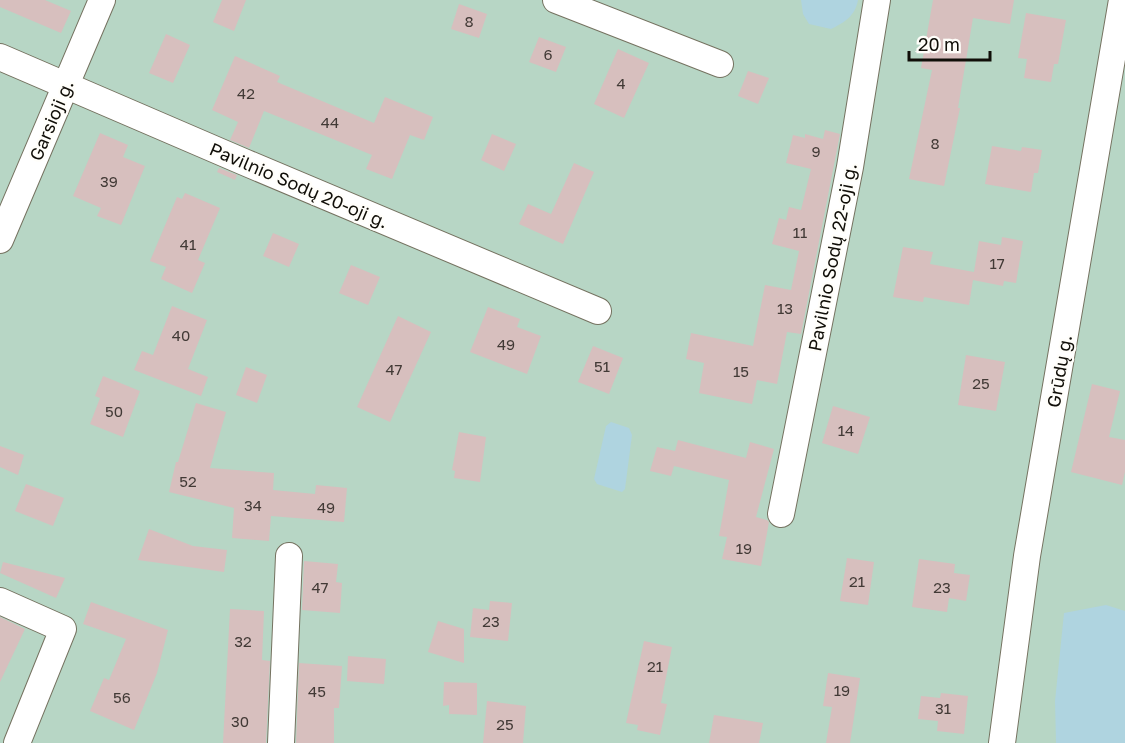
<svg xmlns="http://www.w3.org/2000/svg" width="1125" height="743" viewBox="0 0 1125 743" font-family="'Golos Text',sans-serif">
  <rect width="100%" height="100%" fill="#f5f1dd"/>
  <rect fill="#b7d6c5" x="0" y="0" width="1125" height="743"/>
  <g fill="#afd4e0">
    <path d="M801,0H858C855,16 845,22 831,29L809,24L803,14Z"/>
    <path d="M611,422L629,428L632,435L625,489L622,492L597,484L594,479L606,426Z"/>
    <path d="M1106,605L1125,611V743H1056L1055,701L1064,613Z"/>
  </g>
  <g fill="#d7bfbe">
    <path d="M0,0H45L71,11L61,33L0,7Z"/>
    <path d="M222,0H246L234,31L213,22Z"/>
    <path d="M933,0H1014L1010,24L973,18L958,108H960L944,186L909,179L932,70L921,68Z"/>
    <path d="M459,4L487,14L479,38L451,29Z"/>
    <path d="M1026,13L1066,20L1058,64H1054L1051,82L1024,78L1027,59L1018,58Z"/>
    <path d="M166,34L190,45L173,83L149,73Z"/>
    <path d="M539,37L566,47L556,72L529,62Z"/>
    <path d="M618,49L649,63L624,118L594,104Z"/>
    <path d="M235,56L280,76L277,82L374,123L385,97L433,117L424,140L410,135L392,179L366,169L372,155L264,111L249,148L230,140L238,122L212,110Z"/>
    <path d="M748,71L769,78L758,104L738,96Z"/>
    <path d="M825,130L840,134L801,334L787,332L777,384L757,380L752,404L699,393L704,363L686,359L691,333L753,346L765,285L791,290L799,251L772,244L779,218L786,220L789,207L801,210L811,169L786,163L793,135L805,138V134L823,139Z"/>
    <path d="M100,133L128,145L123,157L145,166L121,225L97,216L101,208L73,196Z"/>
    <path d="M492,134L516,144L504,171L481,160Z"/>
    <path d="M992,146L1021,151L1022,147L1042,150L1038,173H1034L1031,192L985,184Z"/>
    <path d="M574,163L594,172L563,244L519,224L528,204L551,214Z"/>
    <path d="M219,168L237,175L235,180L217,172Z"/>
    <path d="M185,193L220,208L198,260L205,263L192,293L161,279L166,267L150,261L177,197L182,199Z"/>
    <path d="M273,233L299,244L289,267L263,256Z"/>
    <path d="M1002,237L1023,241L1016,283L1004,281L1003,286L973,280L969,305L924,297L923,302L893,297L903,247L933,252L930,264L974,272L979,241L1001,245Z"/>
    <path d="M351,265L380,277L368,305L339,293Z"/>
    <path d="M172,306L207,320L188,369L208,377L201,396L134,370L142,351L153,355Z"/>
    <path d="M488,307L520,319L517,327L541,336L527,374L470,352Z"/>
    <path d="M398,316L431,332L390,422L357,407Z"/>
    <path d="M593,346L623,358L609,394L578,382Z"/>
    <path d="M966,355L1005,362L996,411L958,405Z"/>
    <path d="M246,367L267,375L257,403L236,395Z"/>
    <path d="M103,376L140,391L123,437L90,424L100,398L95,396Z"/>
    <path d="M1092,384L1120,391L1109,437L1125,440V472L1122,485L1071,472Z"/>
    <path d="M196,403L226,412L210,468L274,473L273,490L315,494L316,485L347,488L344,522L271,516L269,541L232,538L234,508L169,492L176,462H178Z"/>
    <path d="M833,406L870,417L858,454L822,443Z"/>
    <path d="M459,432L486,437L480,482L454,478L455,471L452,470Z"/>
    <path d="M678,440L746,458L750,442L774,449L756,517L767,520L769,522L761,566L722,559L727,537L719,536L729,480L674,466L671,476L650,471L657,447L675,451Z"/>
    <path d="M0,446L24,455L18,475L0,467Z"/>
    <path d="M26,484L64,498L53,526L15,511Z"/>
    <path d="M149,529L193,546L227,550L224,572L138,560Z"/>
    <path d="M847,558L874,562L868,605L840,601Z"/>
    <path d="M919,559L955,564L954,573L970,575L966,601L949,598L947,612L912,607Z"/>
    <path d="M304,561L338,564L336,582L342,583L340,613L302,610Z"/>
    <path d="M3,562L65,578L56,598L0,573Z"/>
    <path d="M490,601L512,603L508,641L470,637L473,608L489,610Z"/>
    <path d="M91,602L168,630L157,673L134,730L90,711L104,678L109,680L126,639L83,624Z"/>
    <path d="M230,609L264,611L262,660L270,661L266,743H223Z"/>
    <path d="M0,617L25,629L0,682Z"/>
    <path d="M438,621L464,629V663L428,652Z"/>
    <path d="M644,641L672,647L661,703L667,704L660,735L637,730L638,725L626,723Z"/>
    <path d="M348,656L386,659L384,684L347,681Z"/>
    <path d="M299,663L342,666L339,708H334V743H296Z"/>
    <path d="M828,673L860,678L850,743H826L832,707L823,706Z"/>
    <path d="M444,682L477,683V715L449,714V705L443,706Z"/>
    <path d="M941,693L968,696L964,734L937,731L938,721L918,719L921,696L940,698Z"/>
    <path d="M487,701L526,706L523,743H483Z"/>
    <path d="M714,715L763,723L759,743H709Z"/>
  </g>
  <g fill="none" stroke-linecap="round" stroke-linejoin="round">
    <g stroke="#757260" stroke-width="28">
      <g id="street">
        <path d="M556,0L720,64"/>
        <path d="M0,57L244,162L598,311"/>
        <path d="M0,240L102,0"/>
        <path d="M781,514L850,167L877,0"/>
        <path d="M0,601L63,629L17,743"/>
        <path d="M281,743L289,556"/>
        <path d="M1002,743L1027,556L1122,0"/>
      </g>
    </g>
    <use href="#street" stroke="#fff" stroke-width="26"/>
  </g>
  <g text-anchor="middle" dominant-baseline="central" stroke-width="4.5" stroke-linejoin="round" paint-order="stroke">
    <g font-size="15" fill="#423a36">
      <text x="469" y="21">8</text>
      <text x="548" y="54">6</text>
      <text x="621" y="83">4</text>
      <text x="246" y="93">42</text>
      <text x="330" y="122">44</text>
      <text x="935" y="143">8</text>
      <text x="816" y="151">9</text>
      <text x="109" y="181">39</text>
      <text x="800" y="232">11</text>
      <text x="188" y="244">41</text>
      <text x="997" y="263">17</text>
      <text x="785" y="308">13</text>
      <text x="181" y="335">40</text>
      <text x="506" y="344">49</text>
      <text x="602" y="366">51</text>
      <text x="394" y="369">47</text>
      <text x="741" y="371">15</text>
      <text x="981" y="383">25</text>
      <text x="114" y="411">50</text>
      <text x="846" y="430">14</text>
      <text x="188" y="481">52</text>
      <text x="253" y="505">34</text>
      <text x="326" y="507">49</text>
      <text x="744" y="548">19</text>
      <text x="857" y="581">21</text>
      <text x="320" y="587">47</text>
      <text x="942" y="587">23</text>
      <text x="491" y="621">23</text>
      <text x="243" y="641">32</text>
      <text x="655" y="666">21</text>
      <text x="842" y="690">19</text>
      <text x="317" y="691">45</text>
      <text x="122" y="697">56</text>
      <text x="943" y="708">31</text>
      <text x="240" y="721">30</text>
      <text x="505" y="724">25</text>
    </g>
    <g font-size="18" fill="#100e08" stroke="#fffefa">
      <text transform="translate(51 120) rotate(-67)">Garsioji g.</text>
      <text transform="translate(299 185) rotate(23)">Pavilnio Sodų 20-oji g.</text>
      <text transform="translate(832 257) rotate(-79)">Pavilnio Sodų 22-oji g.</text>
      <text transform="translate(1059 371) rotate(-80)">Grūdų g.</text>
    </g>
  </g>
  <path d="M909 51v9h81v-9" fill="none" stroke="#100e08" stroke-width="3"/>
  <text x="918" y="51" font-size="18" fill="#100e08" stroke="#fffefa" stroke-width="4.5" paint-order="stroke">20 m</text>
</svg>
